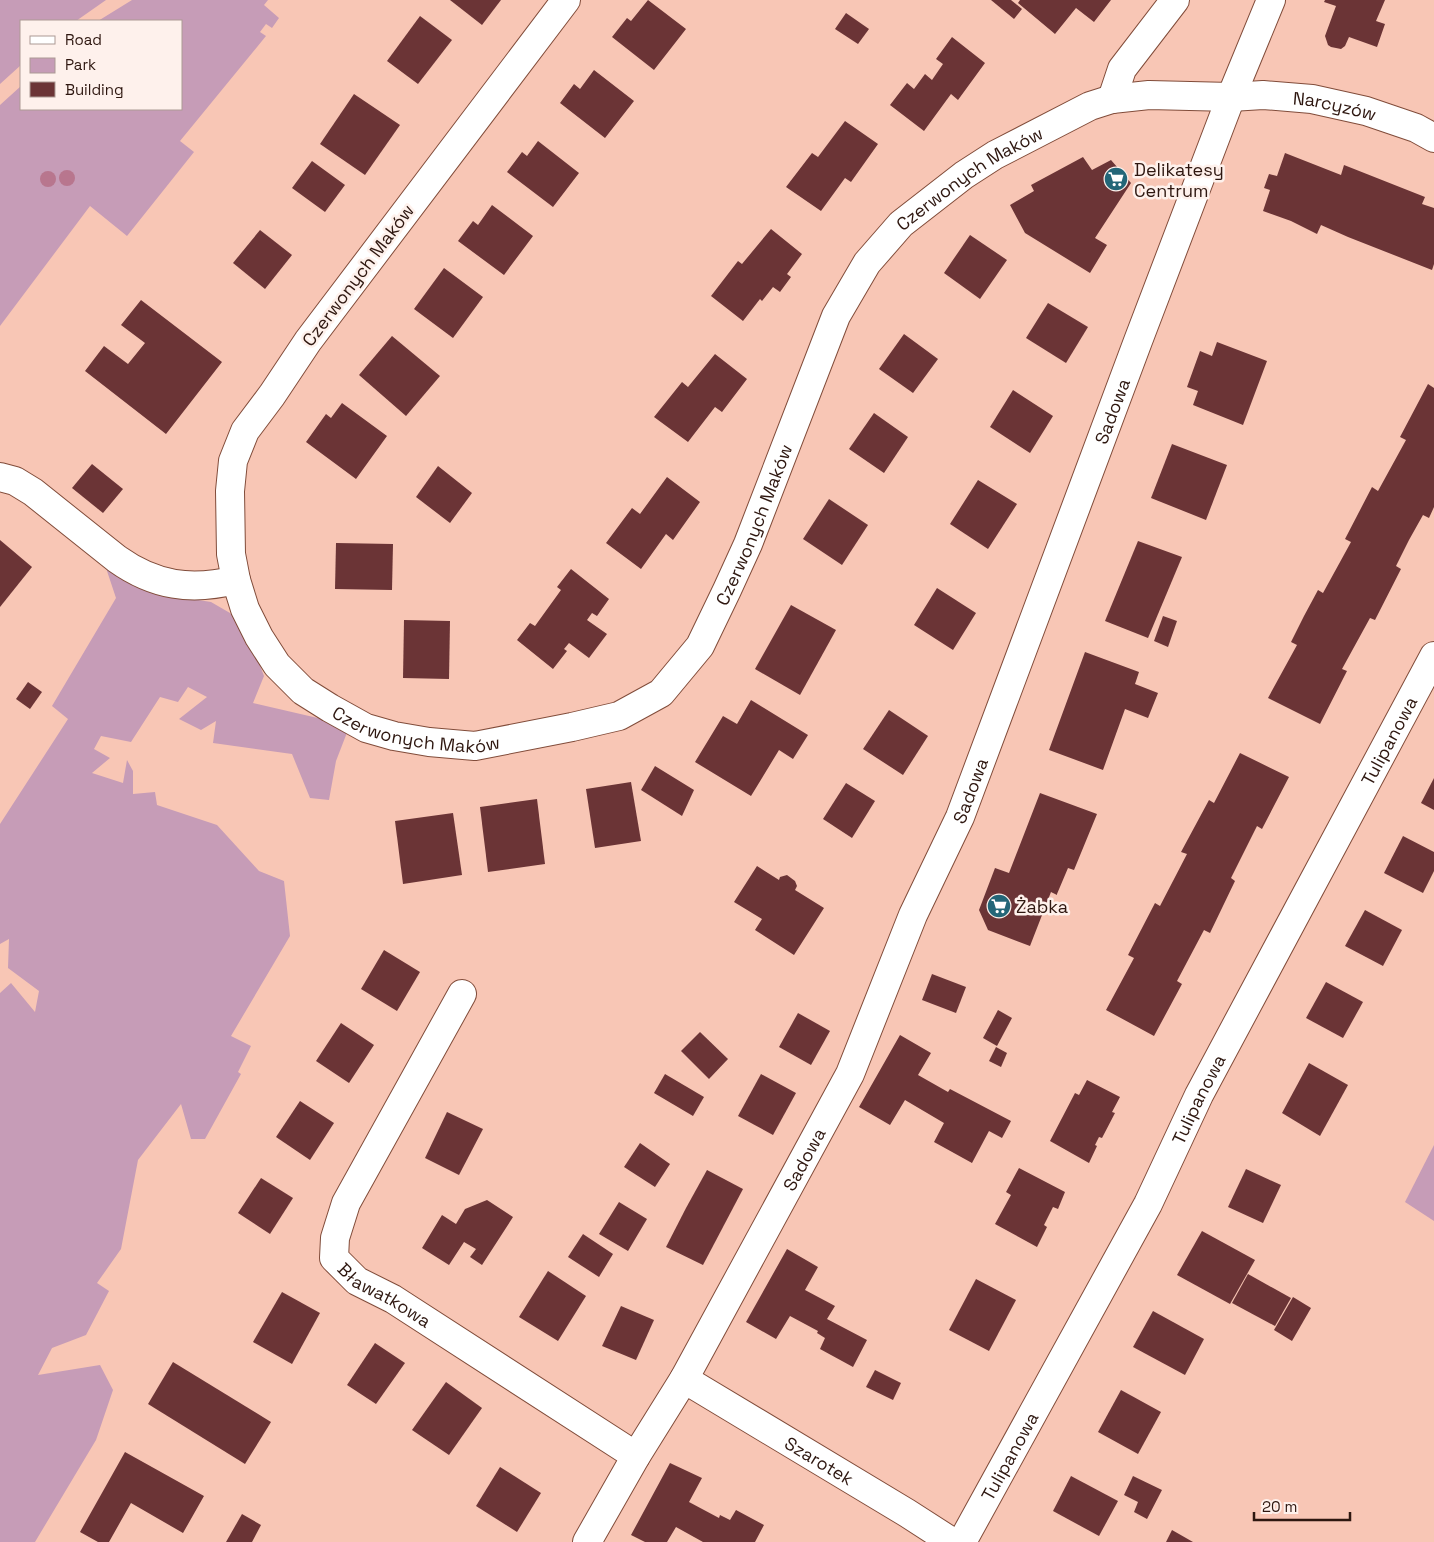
<svg xmlns="http://www.w3.org/2000/svg" width="1434" height="1542" viewBox="0 0 1434 1542" font-family="'Space Grotesk',sans-serif">
  <rect width="100%" height="100%" fill="#f8c6b5"/>
  <g fill="#c69cb7">
    <path d="M0,0H106L76,21H21V65L0,84Z"/>
    <path d="M132,0H268L264,5L279,18L272,28L266,24L260,32L266,36L180,141L194,152L127,236L90,206L0,326V105L21,86V109H181V21H98Z"/>
    <path d="M103,559L155,593L211,602L230,613L249,637L264,676L253,703L335,722L348,730L336,761L329,800L310,798L292,754L213,743L216,721L201,730L179,719L207,697L188,687L178,702L160,697L131,742L101,736L94,749L110,758L92,773L123,783L127,760L133,771V794L155,792L157,805L217,825L259,871L284,881L290,936L231,1036L251,1046L238,1072L241,1074L205,1139H191L181,1104L138,1160L121,1249L97,1283L109,1291L86,1335L52,1348L38,1375L100,1365L113,1390L96,1440L35,1542H0V993L11,983L35,1012L39,991L8,968L9,939L0,944V824L68,719L52,706L116,598Z"/>
    <path d="M1434,1145V1221L1405,1202Z"/>
  </g>
  <g fill="#6b3436">
    <path d="M450,0H501L482,25Z"/>
    <path d="M648,0L686,29L654,70L612,37L627,18L631,21Z"/>
    <path d="M991,0H1011L1022,9L1014,19Z"/>
    <path d="M1020,0H1111L1094,22L1076,8L1055,34L1018,3Z"/>
    <path d="M1325,0H1385L1376,21L1385,24L1377,47L1349,37L1345,46L1341,49L1331,47L1328,45L1325,36L1336,6L1324,2Z"/>
    <path d="M846,13L869,29L858,44L835,29Z"/>
    <path d="M420,16L452,40L418,84L387,61Z"/>
    <path d="M952,37L985,63L958,100L951,94L924,131L890,105L907,83L914,89L925,74L932,80L943,64L936,59Z"/>
    <path d="M594,70L634,101L605,138L560,103L574,84L580,89Z"/>
    <path d="M354,94L400,125L365,175L320,144Z"/>
    <path d="M845,121L878,144L851,182L845,178L821,211L786,187L812,153L818,157Z"/>
    <path d="M538,141L579,173L553,207L507,172L522,152L527,156Z"/>
    <path d="M1285,153L1341,175L1344,165L1425,197L1422,204L1434,208V264L1432,270L1348,237L1321,225L1317,234L1291,221L1263,211L1270,190L1264,188L1269,174L1277,176Z"/>
    <path d="M1083,157L1092,170L1111,160L1131,183L1095,238L1107,245L1090,273L1025,233L1010,205L1034,191L1031,185Z"/>
    <path d="M312,161L345,185L325,212L292,188Z"/>
    <path d="M492,205L533,236L504,275L458,241L473,221L478,225Z"/>
    <path d="M771,229L802,254L787,274L791,277L780,292L773,287L762,301L760,299L743,321L711,296L738,261L742,264Z"/>
    <path d="M260,230L292,255L265,289L233,263Z"/>
    <path d="M970,235L1007,260L980,299L944,273Z"/>
    <path d="M444,268L483,297L453,338L414,309Z"/>
    <path d="M141,300L222,362L166,434L85,371L104,346L128,364L145,343L121,325Z"/>
    <path d="M1048,303L1088,327L1066,363L1026,338Z"/>
    <path d="M904,334L938,359L913,393L879,369Z"/>
    <path d="M392,336L440,376L406,416L359,375Z"/>
    <path d="M1217,342L1267,361L1243,425L1193,405L1198,391L1187,387L1200,351L1212,356Z"/>
    <path d="M715,354L747,379L722,412L715,407L688,442L654,417L682,382L688,387Z"/>
    <path d="M1428,384L1434,388V507L1429,518L1423,515L1409,540L1396,566L1401,569L1375,620L1370,618L1342,669L1347,671L1320,724L1268,698L1297,645L1291,642L1304,616L1318,590L1323,593L1351,542L1345,539L1372,487L1378,491L1406,440L1400,437Z"/>
    <path d="M1013,390L1053,416L1030,453L990,427Z"/>
    <path d="M342,403L387,436L356,479L306,442L326,414L331,418Z"/>
    <path d="M874,413L908,437L884,473L849,449Z"/>
    <path d="M1172,444L1227,465L1206,520L1151,498Z"/>
    <path d="M92,464L123,489L103,513L72,488Z"/>
    <path d="M438,466L472,493L450,523L416,497Z"/>
    <path d="M667,477L700,502L673,540L666,534L641,569L606,543L632,508L640,514Z"/>
    <path d="M978,480L1017,504L988,549L950,524Z"/>
    <path d="M829,499L868,525L842,565L803,539Z"/>
    <path d="M0,540L32,567L0,607Z"/>
    <path d="M1138,541L1182,557L1148,638L1105,621Z"/>
    <path d="M336,543L393,544L392,590L335,589Z"/>
    <path d="M571,569L609,599L597,616L592,613L587,620L607,634L589,658L569,643L564,649L567,651L553,669L517,640L530,623L535,626L561,590L557,587Z"/>
    <path d="M937,588L976,613L953,650L914,625Z"/>
    <path d="M791,605L836,630L800,695L755,669Z"/>
    <path d="M1163,616L1177,621L1168,647L1154,641Z"/>
    <path d="M404,620L450,621L449,679L403,678Z"/>
    <path d="M1085,652L1139,672L1135,684L1158,693L1148,718L1125,709L1103,770L1049,750Z"/>
    <path d="M28,682L42,692L30,709L16,699Z"/>
    <path d="M751,700L808,735L793,759L779,750L751,796L695,762L723,716L737,724Z"/>
    <path d="M889,710L928,736L903,775L863,749Z"/>
    <path d="M1240,753L1289,777L1262,829L1257,826L1231,878L1235,881L1210,933L1204,930L1177,981L1182,984L1154,1036L1106,1010L1134,958L1128,955L1155,903L1160,906L1187,854L1181,852L1209,800L1214,803Z"/>
    <path d="M655,766L694,790L682,816L641,790Z"/>
    <path d="M1434,778V810L1421,803Z"/>
    <path d="M631,782L641,841L595,848L586,789Z"/>
    <path d="M846,783L875,801L852,838L823,819Z"/>
    <path d="M1040,793L1097,814L1074,870L1068,868L1057,894V895L1051,892L1030,946L988,930L979,910L995,868L1009,873Z"/>
    <path d="M537,799L545,864L488,872L480,807Z"/>
    <path d="M453,813L462,875L403,884L395,821Z"/>
    <path d="M1403,836L1434,852V871L1423,893L1384,873Z"/>
    <path d="M757,866L779,880L780,877L787,875L795,881L797,886L795,890L824,908L794,955L755,930L762,919L734,902Z"/>
    <path d="M1365,910L1402,930L1383,966L1345,946Z"/>
    <path d="M384,950L420,972L397,1011L361,989Z"/>
    <path d="M932,974L966,987L956,1013L922,1000Z"/>
    <path d="M1326,982L1363,1002L1343,1038L1306,1018Z"/>
    <path d="M998,1010L1012,1018L997,1046L983,1038Z"/>
    <path d="M798,1013L830,1031L811,1065L779,1047Z"/>
    <path d="M341,1023L374,1045L349,1083L316,1061Z"/>
    <path d="M700,1032L728,1059L709,1079L681,1051Z"/>
    <path d="M900,1035L931,1053L918,1075L948,1092L950,1089L1011,1121L1002,1138L989,1131L972,1163L934,1142L944,1123L905,1100L890,1125L859,1107Z"/>
    <path d="M996,1047L1007,1053L1001,1067L989,1061Z"/>
    <path d="M1309,1063L1348,1085L1320,1136L1282,1113Z"/>
    <path d="M665,1074L704,1097L693,1116L654,1093Z"/>
    <path d="M761,1074L796,1093L773,1135L738,1116Z"/>
    <path d="M1087,1080L1120,1097L1112,1112L1115,1113L1102,1138L1099,1137L1095,1145L1097,1146L1089,1163L1050,1141L1075,1093L1079,1095Z"/>
    <path d="M300,1101L334,1123L310,1160L276,1137Z"/>
    <path d="M447,1112L483,1129L459,1175L425,1158Z"/>
    <path d="M640,1143L670,1164L655,1187L624,1167Z"/>
    <path d="M1019,1168L1065,1192L1058,1209L1053,1207L1044,1225L1047,1227L1037,1247L995,1224L1011,1195L1006,1192Z"/>
    <path d="M1246,1169L1281,1185L1263,1223L1228,1207Z"/>
    <path d="M707,1170L743,1189L703,1265L666,1247L686,1208Z"/>
    <path d="M261,1178L293,1198L270,1234L238,1213Z"/>
    <path d="M487,1200L513,1217L482,1265L470,1257L476,1249L464,1242L449,1265L422,1248L442,1215L456,1224L465,1209Z"/>
    <path d="M619,1202L647,1219L628,1251L599,1234Z"/>
    <path d="M1202,1231L1255,1260L1230,1304L1177,1275Z"/>
    <path d="M583,1234L613,1254L599,1277L568,1257Z"/>
    <path d="M787,1249L818,1267L805,1290L835,1306L827,1319L867,1340L853,1367L820,1349L825,1338L817,1333L818,1331L790,1316L776,1339L746,1322Z"/>
    <path d="M548,1271L586,1296L558,1341L519,1317Z"/>
    <path d="M1248,1274L1291,1298L1275,1326L1232,1303Z"/>
    <path d="M976,1279L1016,1300L989,1351L949,1330Z"/>
    <path d="M282,1292L320,1313L292,1364L253,1342Z"/>
    <path d="M1293,1297L1311,1308L1292,1341L1274,1330Z"/>
    <path d="M621,1306L654,1320L636,1360L602,1346Z"/>
    <path d="M1153,1311L1204,1339L1185,1375L1133,1347Z"/>
    <path d="M375,1343L405,1363L376,1404L347,1385Z"/>
    <path d="M173,1362L271,1422L245,1464L148,1404Z"/>
    <path d="M875,1370L901,1383L893,1400L866,1387Z"/>
    <path d="M446,1382L482,1408L449,1455L412,1430Z"/>
    <path d="M1121,1390L1161,1412L1138,1454L1098,1432Z"/>
    <path d="M125,1452L204,1496L183,1533L131,1503L109,1542H98L80,1532Z"/>
    <path d="M670,1463L702,1478L689,1502L719,1518L720,1515L730,1520L736,1510L764,1525L755,1542H703L676,1527L667,1542H645L631,1535Z"/>
    <path d="M500,1467L541,1493L517,1532L476,1506Z"/>
    <path d="M1071,1476L1118,1501L1099,1536L1053,1511Z"/>
    <path d="M1133,1476L1162,1490L1147,1519L1134,1512L1138,1502L1124,1495Z"/>
    <path d="M242,1514L261,1525L252,1542H226Z"/>
    <path d="M1172,1530L1193,1542H1166Z"/>
  </g>
  <g fill="none" stroke-linecap="round" stroke-linejoin="round">
    <g stroke="#814c3a" stroke-width="30">
      <g id="street">
        <path id="s1" d="M566,0L308,341L272,395L245,431L233,461L230,491L231,554L236,580L245,609L259,637L277,665L303,691L330,708L366,728L394,736L429,742L475,746L572,727L619,716L661,693L700,646L727,590L748,544L836,316L867,263L901,224L964,175L995,155L1090,106L1112,99L1149,95L1231,97L1263,95L1312,99L1366,111L1416,128L1434,138"/>
        <path d="M1112,99L1122,69L1175,0"/>
        <path d="M0,477L15,481L33,492L117,559C155,586 191,591 236,580"/>
        <path id="s2" d="M462,994L346,1203L335,1238L334,1258L357,1281L393,1299L636,1456"/>
        <path id="s3" d="M684,1379L907,1513L952,1542"/>
        <path id="s4" d="M587,1542L636,1456L684,1379L850,1074L913,915L960,817L1138,341L1231,97L1271,0"/>
        <path id="s5" d="M962,1542L1148,1204L1199,1095L1434,656"/>
      </g>
    </g>
    <use href="#street" stroke="#fff" stroke-width="28"/>
  </g>
  <g fill="#b8768e">
    <circle cx="67" cy="178" r="8"/>
    <circle cx="48" cy="179" r="8"/>
  </g>
  <defs>
    <g id="supermarket-disc" transform="scale(1.25)"><circle r="9.5" fill="#236678" stroke="#fef1ec"/><path d="M-6-5.5h2.5l.6 2H6L4.5 2H-2.5L-4.4-4H-6ZM-1.5 3.2a1.3 1.3 0 1 0 .1 0ZM3 3.2a1.3 1.3 0 1 0 .1 0Z" fill="#fff"/></g>
  </defs>
  <g fill-rule="evenodd">
    <use href="#supermarket-disc" x="1116" y="179"/>
    <use href="#supermarket-disc" x="999" y="906"/>
  </g>
  <g text-anchor="middle" dominant-baseline="central" stroke-width="5" stroke-linejoin="round" paint-order="stroke">
    <g font-size="18" fill="#2e1710" stroke="#fef1ec">
      <text stroke="none"><textPath href="#s1" startOffset="2202">Narcyzów</textPath></text>
      <text stroke="none"><textPath href="#s1" startOffset="1814">Czerwonych Maków</textPath></text>
      <text transform="translate(358 275) rotate(-53)">Czerwonych Maków</text>
      <text stroke="none"><textPath href="#s4" startOffset="1250">Sadowa</textPath></text>
      <text stroke="none"><textPath href="#s1" startOffset="1394">Czerwonych Maków</textPath></text>
      <text stroke="none"><textPath href="#s1" startOffset="944">Czerwonych Maków</textPath></text>
      <text stroke="none"><textPath href="#s5" startOffset="908">Tulipanowa</textPath></text>
      <text stroke="none"><textPath href="#s4" startOffset="845">Sadowa</textPath></text>
      <text stroke="none"><textPath href="#s5" startOffset="502">Tulipanowa</textPath></text>
      <text stroke="none"><textPath href="#s4" startOffset="440">Sadowa</textPath></text>
      <text stroke="none"><textPath href="#s2" startOffset="359">Bławatkowa</textPath></text>
      <text stroke="none"><textPath href="#s5" startOffset="98">Tulipanowa</textPath></text>
      <text stroke="none"><textPath href="#s3" startOffset="158">Szarotek</textPath></text>
    </g>
    <g font-size="18" fill="#2e1710" stroke="#fef1ec" text-anchor="start">
      <text x="1134" y="169">Delikatesy<tspan x="1134" dy="21">Centrum</tspan></text>
      <text x="1016" y="906">Żabka</text>
    </g>
  </g>
  <rect x="20" y="20" width="162" height="90" fill="#fef1ec" stroke="#ab9a94"/>
  <rect x="30" y="36" width="25" height="8" fill="#ffffff" stroke="#ab9a94"/>
  <text x="65" y="45" font-size="15" fill="#2e1710">Road</text>
  <rect x="30" y="58" width="25" height="15" fill="#c69cb7" stroke="#ab9a94"/>
  <text x="65" y="70" font-size="15" fill="#2e1710">Park</text>
  <rect x="30" y="82" width="25" height="15" fill="#6b3436" stroke="#ab9a94"/>
  <text x="65" y="95" font-size="15" fill="#2e1710">Building</text>
  <path d="M1254 1512v8h96v-8" fill="none" stroke="#2e1710" stroke-width="2.5"/>
  <text x="1262" y="1512" font-size="15" fill="#2e1710" stroke="#fef1ec" stroke-width="4" paint-order="stroke">20 m</text>
</svg>
